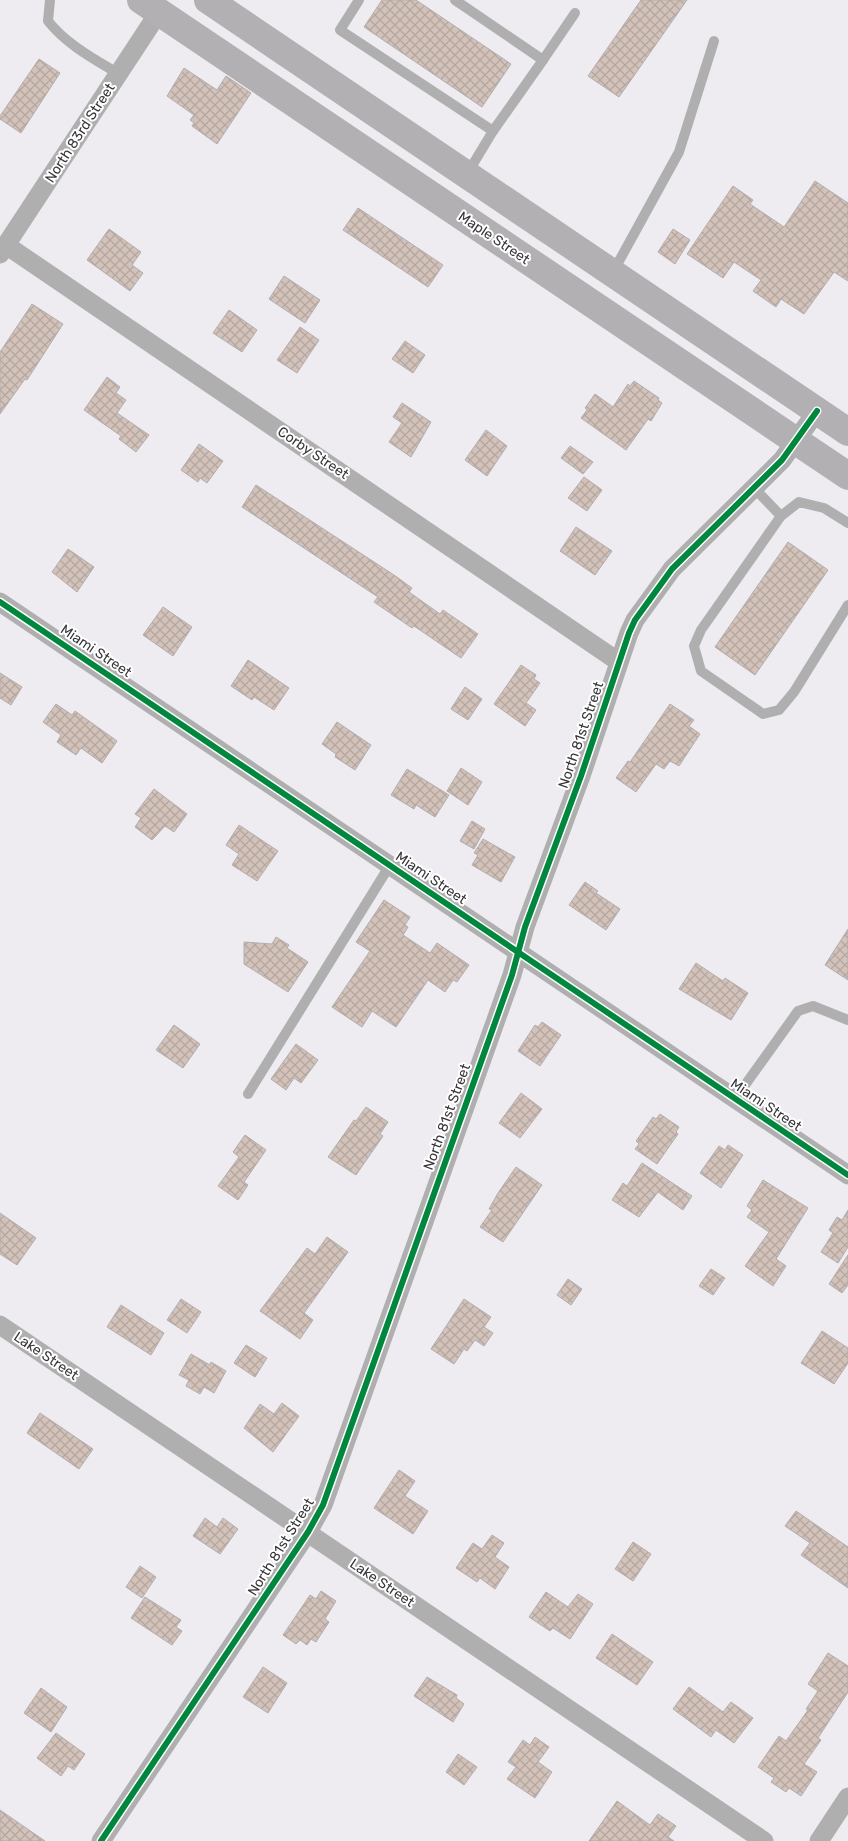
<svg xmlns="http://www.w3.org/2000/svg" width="848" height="1841" viewBox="0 0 848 1841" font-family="Rubik,sans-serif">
  <defs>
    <pattern id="building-cross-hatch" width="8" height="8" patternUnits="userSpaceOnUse" patternTransform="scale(1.25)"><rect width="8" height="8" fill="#d2c2b9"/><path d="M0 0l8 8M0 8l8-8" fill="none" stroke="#b5a7a0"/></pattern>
  </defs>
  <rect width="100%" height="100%" fill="#efecf1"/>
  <g fill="url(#building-cross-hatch)" stroke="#b1aeb0">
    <path d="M382,0H416L511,64L482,107L364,27Z"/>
    <path d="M641,0H687L619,97L588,76Z"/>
    <path d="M39,59L60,73L21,133L0,119V116Z"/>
    <path d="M184,68L217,90L226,76L251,93L217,144L192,126L194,123L190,120L194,115L167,96Z"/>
    <path d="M815,181L848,203V281L834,272L804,314L781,299L776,307L753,291L761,280L734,262L723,278L687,254L733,186L753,200L750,204L784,227Z"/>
    <path d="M358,208L443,265L428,287L343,230Z"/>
    <path d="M109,229L141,252L132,265L143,273L130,291L87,260Z"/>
    <path d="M673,229L690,240L675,264L658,252Z"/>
    <path d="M284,276L320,300L305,323L269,299Z"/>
    <path d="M32,304L63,324L27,380L25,379L0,414V352Z"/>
    <path d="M229,310L257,330L242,352L213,333Z"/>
    <path d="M300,327L319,340L297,373L277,360Z"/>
    <path d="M405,341L425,355L413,373L392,359Z"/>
    <path d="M107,377L120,387L116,393L126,400L117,413L149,435L136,452L119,439L121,436L84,410Z"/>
    <path d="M634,381L659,398L658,400L662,403L651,421L648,419L626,450L581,418L587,410L585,408L595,394L613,407L628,384L630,386Z"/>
    <path d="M402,403L431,422L411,457L389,442L402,423L393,417Z"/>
    <path d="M486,430L507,446L487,476L465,460Z"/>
    <path d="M199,444L223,461L207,483L200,478L198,482L181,470Z"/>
    <path d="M570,446L593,462L583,474L561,458Z"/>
    <path d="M584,477L602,490L587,511L568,498Z"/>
    <path d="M256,485L394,575L412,588L409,592L440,614L443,610L478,634L461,658L414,626L412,628L374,602L378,597L242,507Z"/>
    <path d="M576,527L612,551L595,575L560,551Z"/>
    <path d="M788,542L828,570L755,675L715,647Z"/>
    <path d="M68,549L94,567L77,592L52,572Z"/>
    <path d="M163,607L192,627L173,656L143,635Z"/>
    <path d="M248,660L289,688L274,710L254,697L252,700L231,686Z"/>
    <path d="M521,665L536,675L534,679L540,683L526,703L536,710L525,726L494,704Z"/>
    <path d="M0,673L22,687L11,705L0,698Z"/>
    <path d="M465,687L482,699L468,720L451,709Z"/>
    <path d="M56,704L72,715L75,711L117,741L102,763L81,748L76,755L57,742L61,735L43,722Z"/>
    <path d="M670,704L694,720L689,726L700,734L679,766L670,761L664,769L656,764L636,792L616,778L628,761L630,762Z"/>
    <path d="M337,722L371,745L355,770L335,757L336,754L322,744Z"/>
    <path d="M461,768L482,782L468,805L447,791Z"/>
    <path d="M407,769L449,795L435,817L416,805L414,809L391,795Z"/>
    <path d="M154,789L187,814L174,832L165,826L152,840L135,827L141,818L135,814Z"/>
    <path d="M472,821L485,829L474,849L460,841Z"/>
    <path d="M239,825L278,851L257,881L232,865L239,854L226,845Z"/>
    <path d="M483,839L515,857L501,882L472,865L478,855L474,853Z"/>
    <path d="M585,882L598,891L596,893L620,909L606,930L569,905Z"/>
    <path d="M384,900L410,917L405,925L408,927L403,935L430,953L437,943L469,965L457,982L453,980L445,992L428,980L396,1027L372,1011L362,1027L332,1007L370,951L356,942Z"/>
    <path d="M848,929V980L825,965Z"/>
    <path d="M276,937L289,945L287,948L308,962L288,992L244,964V942L272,944Z"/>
    <path d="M696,963L723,981L725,978L748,993L731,1020L679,989Z"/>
    <path d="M542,1022L561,1035L540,1066L518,1051L535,1025L538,1027Z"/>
    <path d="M174,1025L200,1044L183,1068L156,1050Z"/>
    <path d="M296,1044L318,1060L301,1083L294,1078L286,1090L271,1079Z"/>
    <path d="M521,1093L542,1109L520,1138L499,1123Z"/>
    <path d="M366,1107L388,1122L380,1134L383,1136L356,1175L328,1157L354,1120L356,1121Z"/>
    <path d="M660,1114L679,1127L676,1132L678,1134L657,1164L635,1149L639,1144L636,1141L653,1117L656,1119Z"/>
    <path d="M245,1135L266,1150L244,1182L248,1185L238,1200L218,1186L239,1157L233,1152Z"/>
    <path d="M728,1145L743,1155L721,1188L700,1173L719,1146L725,1150Z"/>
    <path d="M642,1163L692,1196L683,1210L658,1192L639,1217L612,1200L623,1183L627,1186Z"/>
    <path d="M516,1167L542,1185L503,1242L480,1227L492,1210L489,1209L498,1193Z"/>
    <path d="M763,1180L808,1208L776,1259L786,1266L773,1286L745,1266L769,1232L747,1217L752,1210L747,1206Z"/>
    <path d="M848,1210V1247L838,1263L821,1252L833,1233L829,1230L837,1217L842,1220Z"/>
    <path d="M0,1213L36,1238L17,1265L0,1254Z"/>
    <path d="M327,1237L348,1252L304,1313L313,1320L300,1339L260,1311L307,1248L315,1254Z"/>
    <path d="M848,1255V1285L842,1293L829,1284Z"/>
    <path d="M711,1269L725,1278L713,1295L699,1286Z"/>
    <path d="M568,1279L582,1289L571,1305L557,1295Z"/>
    <path d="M181,1299L201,1312L187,1333L167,1320Z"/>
    <path d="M464,1299L491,1317L484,1327L493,1333L484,1346L475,1340L467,1351L464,1349L454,1364L431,1349Z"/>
    <path d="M121,1305L164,1333L151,1355L107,1327Z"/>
    <path d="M822,1331L848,1348V1363L834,1384L801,1363Z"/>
    <path d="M246,1345L267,1358L255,1377L234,1363Z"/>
    <path d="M191,1354L210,1365L211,1362L226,1371L214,1393L204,1387L200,1394L186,1386L189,1380L179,1375Z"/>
    <path d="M282,1403L299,1416L273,1452L244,1428L260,1404L274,1414Z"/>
    <path d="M40,1413L93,1449L79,1469L27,1433Z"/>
    <path d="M399,1470L415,1481L405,1496L428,1511L413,1534L374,1508Z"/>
    <path d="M796,1511L848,1547V1588L801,1555L810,1543L785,1526Z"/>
    <path d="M205,1518L217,1527L223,1518L238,1529L220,1554L193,1536Z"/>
    <path d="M492,1535L504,1543L495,1557L509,1567L495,1589L480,1578L477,1582L456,1568L473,1543L482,1549Z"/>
    <path d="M633,1542L651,1554L633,1581L615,1569Z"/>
    <path d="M140,1566L156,1577L142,1598L126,1587Z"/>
    <path d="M321,1591L336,1601L325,1619L329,1622L316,1642L311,1639L307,1645L300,1640L296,1644L283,1635L310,1595L316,1599Z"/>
    <path d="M546,1592L568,1607L578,1594L593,1604L570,1639L553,1628L550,1631L529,1617Z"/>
    <path d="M145,1597L181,1620L176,1627L182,1631L172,1645L131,1618Z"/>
    <path d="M612,1634L653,1662L637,1685L596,1658Z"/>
    <path d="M828,1653L848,1666V1692L818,1738L821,1740L804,1764L817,1772L801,1796L789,1788L786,1792L771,1782L774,1778L758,1767L779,1736L786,1741L808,1710L806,1709L818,1691L808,1684Z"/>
    <path d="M263,1667L287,1683L268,1713L243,1697Z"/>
    <path d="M427,1677L457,1695L456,1698L464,1704L453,1722L414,1696Z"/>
    <path d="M689,1687L723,1712L731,1702L753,1718L734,1743L716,1730L711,1737L673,1709Z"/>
    <path d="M41,1688L67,1707L51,1732L24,1713Z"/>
    <path d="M56,1733L85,1754L74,1770L68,1766L61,1776L37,1758Z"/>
    <path d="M535,1737L549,1747L538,1762L552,1772L535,1798L507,1779L516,1767L508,1762L523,1740L530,1745Z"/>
    <path d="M458,1754L477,1767L464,1785L446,1772Z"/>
    <path d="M617,1801L650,1825L658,1814L676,1826L668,1837L674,1841H589Z"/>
    <path d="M0,1810L45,1841H0Z"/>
  </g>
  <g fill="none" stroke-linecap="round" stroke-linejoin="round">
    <g stroke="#afafb0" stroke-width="10">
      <path d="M50,0L48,21C66,44 94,59 119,74"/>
      <path d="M359,0L340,30L493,131"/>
      <path d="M455,0L543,60L493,131L467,174"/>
      <path d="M543,60L575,13"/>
      <path d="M613,272L679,152L714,41"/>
      <path d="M755,489L781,516"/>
      <path d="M848,523L824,508L799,502L781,516L701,630L694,646L701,671L763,714L779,710L794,692L848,605"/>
      <path d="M248,1094L390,865"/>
      <path d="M735,1099L798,1011L813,1006L848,1020"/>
    </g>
    <g stroke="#afafb0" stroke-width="19">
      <path d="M6,245L619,662"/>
      <path d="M0,254L159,12"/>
      <path d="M0,602L848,1175"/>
      <path d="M0,1325L764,1841"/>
      <path d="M101,1841L308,1532L323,1505L512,975L525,927L581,776L629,633L635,620L672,569L782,460L817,411"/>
      <path d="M819,1841L848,1797"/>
    </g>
    <g stroke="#b3b0b3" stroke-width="28">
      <path d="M141,0L848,476"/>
      <path d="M208,0L848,432"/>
    </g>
    <g stroke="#fff" stroke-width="9">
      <g id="cycleway">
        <path d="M0,602L848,1175"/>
        <path d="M101,1841L308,1532L323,1505L512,975L525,927L581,776L629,633L635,620L672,569L782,460L817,411"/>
      </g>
    </g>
    <use href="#cycleway" stroke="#00873e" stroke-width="6"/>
  </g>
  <g text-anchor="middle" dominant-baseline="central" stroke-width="4" stroke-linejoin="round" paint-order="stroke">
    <g font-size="14" fill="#383639" stroke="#fff">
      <text transform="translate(80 133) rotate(-57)">North 83rd Street</text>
      <text transform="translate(494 238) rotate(34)">Maple Street</text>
      <text transform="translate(313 453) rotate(34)">Corby Street</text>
      <text transform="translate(96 651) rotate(34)">Miami Street</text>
      <text transform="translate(581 735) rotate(-71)">North 81st Street</text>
      <text transform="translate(431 878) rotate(34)">Miami Street</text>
      <text transform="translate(766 1105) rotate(34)">Miami Street</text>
      <text transform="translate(447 1117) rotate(-70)">North 81st Street</text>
      <text transform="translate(46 1356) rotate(34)">Lake Street</text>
      <text transform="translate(281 1547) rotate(-58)">North 81st Street</text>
      <text transform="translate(382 1583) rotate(34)">Lake Street</text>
    </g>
  </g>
</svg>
